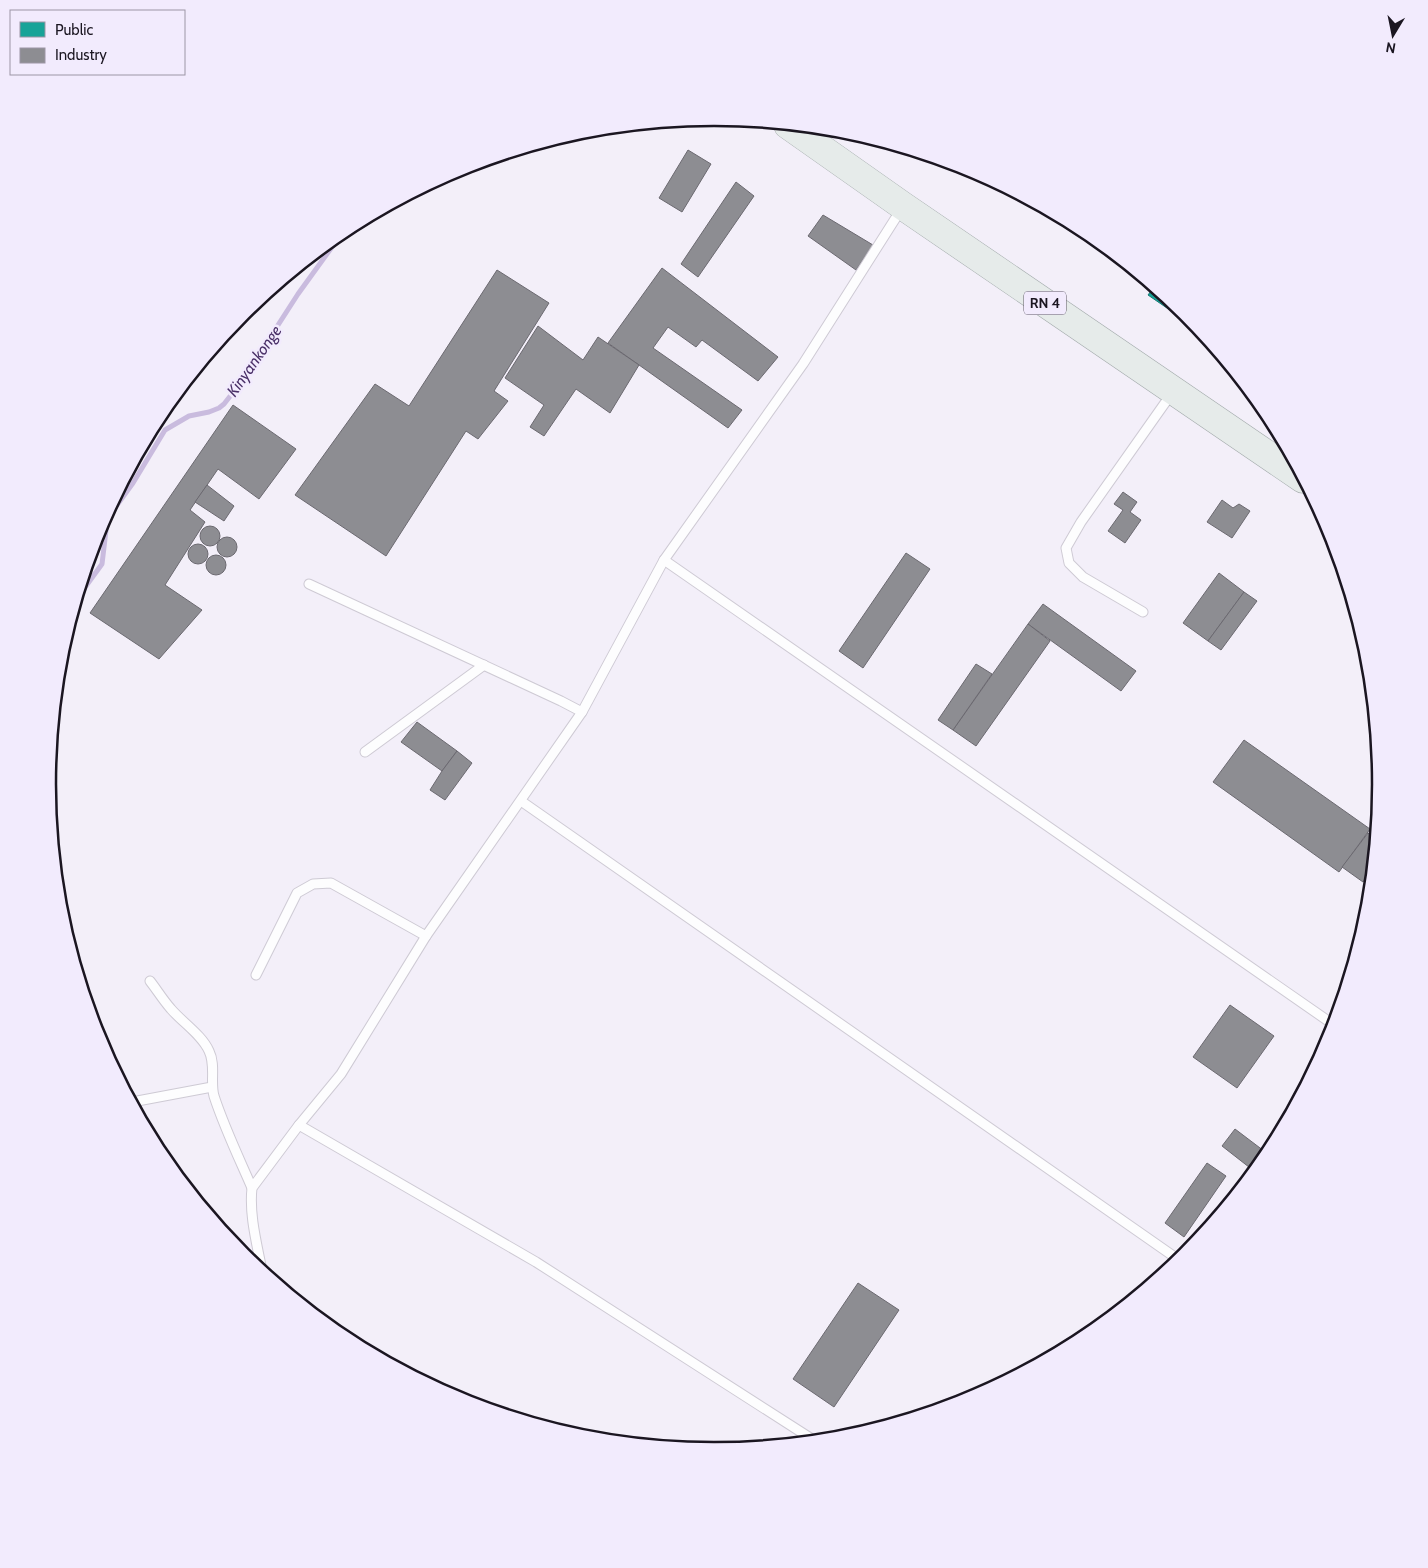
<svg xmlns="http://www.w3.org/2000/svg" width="1428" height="1568" viewBox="0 0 1428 1568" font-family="Cabin,sans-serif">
  <rect width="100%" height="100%" fill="#f3eff9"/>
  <path fill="#17a398" stroke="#187974" d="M1154,287L1185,313L1199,330L1148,295Z"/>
  <g fill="#8d8d92" stroke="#6b6970">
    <path d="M688,150L711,164L682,212L659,198Z"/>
    <path d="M736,182L754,196L698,277L681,264Z"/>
    <path d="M823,215L873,245L856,270L808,236Z"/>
    <path d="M662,268L778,357L758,381L702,340L696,347L668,327L653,348L742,410L728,428L608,343Z"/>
    <path d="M497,270L549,303L494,391L508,401L478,439L466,431L386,556L295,495L375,384L409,406Z"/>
    <path d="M538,326L583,360L598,337L639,365L610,413L576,389L544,436L530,427L544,405L505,378Z"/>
    <path d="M233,405L296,449L259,499L218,469L190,510L205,522L165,585L202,610L159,659L90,613Z"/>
    <path d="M207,485L234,506L224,521L195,502Z"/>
    <path d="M1123,492L1137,502L1130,512L1141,520L1125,543L1108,531L1123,510L1114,504Z"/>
    <path d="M1222,500L1233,508L1239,504L1250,511L1232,538L1207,522Z"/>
    <circle cx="210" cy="536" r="10"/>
    <circle cx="227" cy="547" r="10"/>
    <circle cx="198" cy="554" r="10"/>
    <path d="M906,553L930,569L863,668L839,651Z"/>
    <circle cx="216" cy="565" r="10"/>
    <path d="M1219,573L1244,592L1208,641L1183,623Z"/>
    <path d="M1244,592L1257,601L1221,650L1208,641Z"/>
    <path d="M1043,604L1136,671L1121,691L1028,624Z"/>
    <path d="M1028,624L1050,641L976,746L953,730Z"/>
    <path d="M976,664L992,674L953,730L938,720Z"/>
    <path d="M417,722L457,751L442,771L401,742Z"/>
    <path d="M1244,740L1370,829L1339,872L1213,782Z"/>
    <path d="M457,751L472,763L445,800L430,790L442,771Z"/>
    <path d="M1368,833L1375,838L1372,869L1363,882L1342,867Z"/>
    <path d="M1230,1005L1274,1036L1237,1088L1193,1057Z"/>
    <path d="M1235,1129L1268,1154L1254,1171L1222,1146Z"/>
    <path d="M1207,1163L1226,1176L1184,1237L1165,1223Z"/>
    <path d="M858,1283L899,1310L834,1407L793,1379Z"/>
  </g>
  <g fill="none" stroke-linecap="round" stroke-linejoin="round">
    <path stroke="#c9bbde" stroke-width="5" d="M78,597L102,564L107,522L112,512L133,483L165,430L189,416L209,412L219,408L224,404L242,381L298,294L345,229"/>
    <g stroke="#cecad4" stroke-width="11">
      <g id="lane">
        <path d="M664,560L1334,1025"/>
        <path d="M309,584L561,701L582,712"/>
        <path d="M1143,612L1083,577L1069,563L1066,548L1081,522L1172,393"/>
        <path d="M365,752L484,665"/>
        <path d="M521,801L1179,1260"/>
        <path d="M256,975L297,893L313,884L331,883L426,936"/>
        <path d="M150,981C157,990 163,1000 171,1009C182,1022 202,1035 209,1051C216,1065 210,1082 214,1096C224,1127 239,1158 252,1188"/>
        <path d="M132,1102L212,1087"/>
        <path d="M299,1125L536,1262L815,1441"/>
        <path d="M262,1271C257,1244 249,1215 252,1188L299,1125L341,1074L426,936L582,712L664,560L803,364L902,208"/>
      </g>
    </g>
    <g stroke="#a5acad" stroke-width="29">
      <path id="primary" d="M788,125L903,206L1303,479"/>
    </g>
    <use href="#lane" stroke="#fdfdfe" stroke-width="9"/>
    <use href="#primary" stroke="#e6ebea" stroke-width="28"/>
  </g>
  <g text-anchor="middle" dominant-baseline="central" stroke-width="5" stroke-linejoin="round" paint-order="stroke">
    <rect fill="#f2ebfd" stroke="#5c5663" stroke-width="1" x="1024" y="291.5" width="42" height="23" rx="4"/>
    <g font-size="14" font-weight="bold" fill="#1b1621">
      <text x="1045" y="303">RN 4</text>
    </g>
    <g font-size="16" font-style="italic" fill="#4a3068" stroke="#f2ebfd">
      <text transform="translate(254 361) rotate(-55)">Kinyankonge</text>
    </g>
  </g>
  <path d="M0 0H1428V1568H0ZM56 784a658 658 0 1 1 1316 0a658 658 0 1 1-1316 0Z" fill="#f2ebfd" fill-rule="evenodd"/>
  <path fill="none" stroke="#1b1621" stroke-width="2.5" d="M56 784a658 658 0 1 1 1316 0a658 658 0 1 1-1316 0Z"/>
  <rect x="10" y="10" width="175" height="65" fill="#f2ebfd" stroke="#9c96a5"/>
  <rect x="20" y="22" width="25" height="15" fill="#17a398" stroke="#9c96a5"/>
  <text x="55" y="35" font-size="15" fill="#1b1621">Public</text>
  <rect x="20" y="48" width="25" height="15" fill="#8d8d92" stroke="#9c96a5"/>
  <text x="55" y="60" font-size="15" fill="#1b1621">Industry</text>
  <g transform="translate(1393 35) rotate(190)" stroke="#f2ebfd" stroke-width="4" paint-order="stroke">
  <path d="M0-4L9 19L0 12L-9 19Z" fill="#1b1621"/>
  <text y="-8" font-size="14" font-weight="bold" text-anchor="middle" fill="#1b1621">N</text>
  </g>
</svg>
